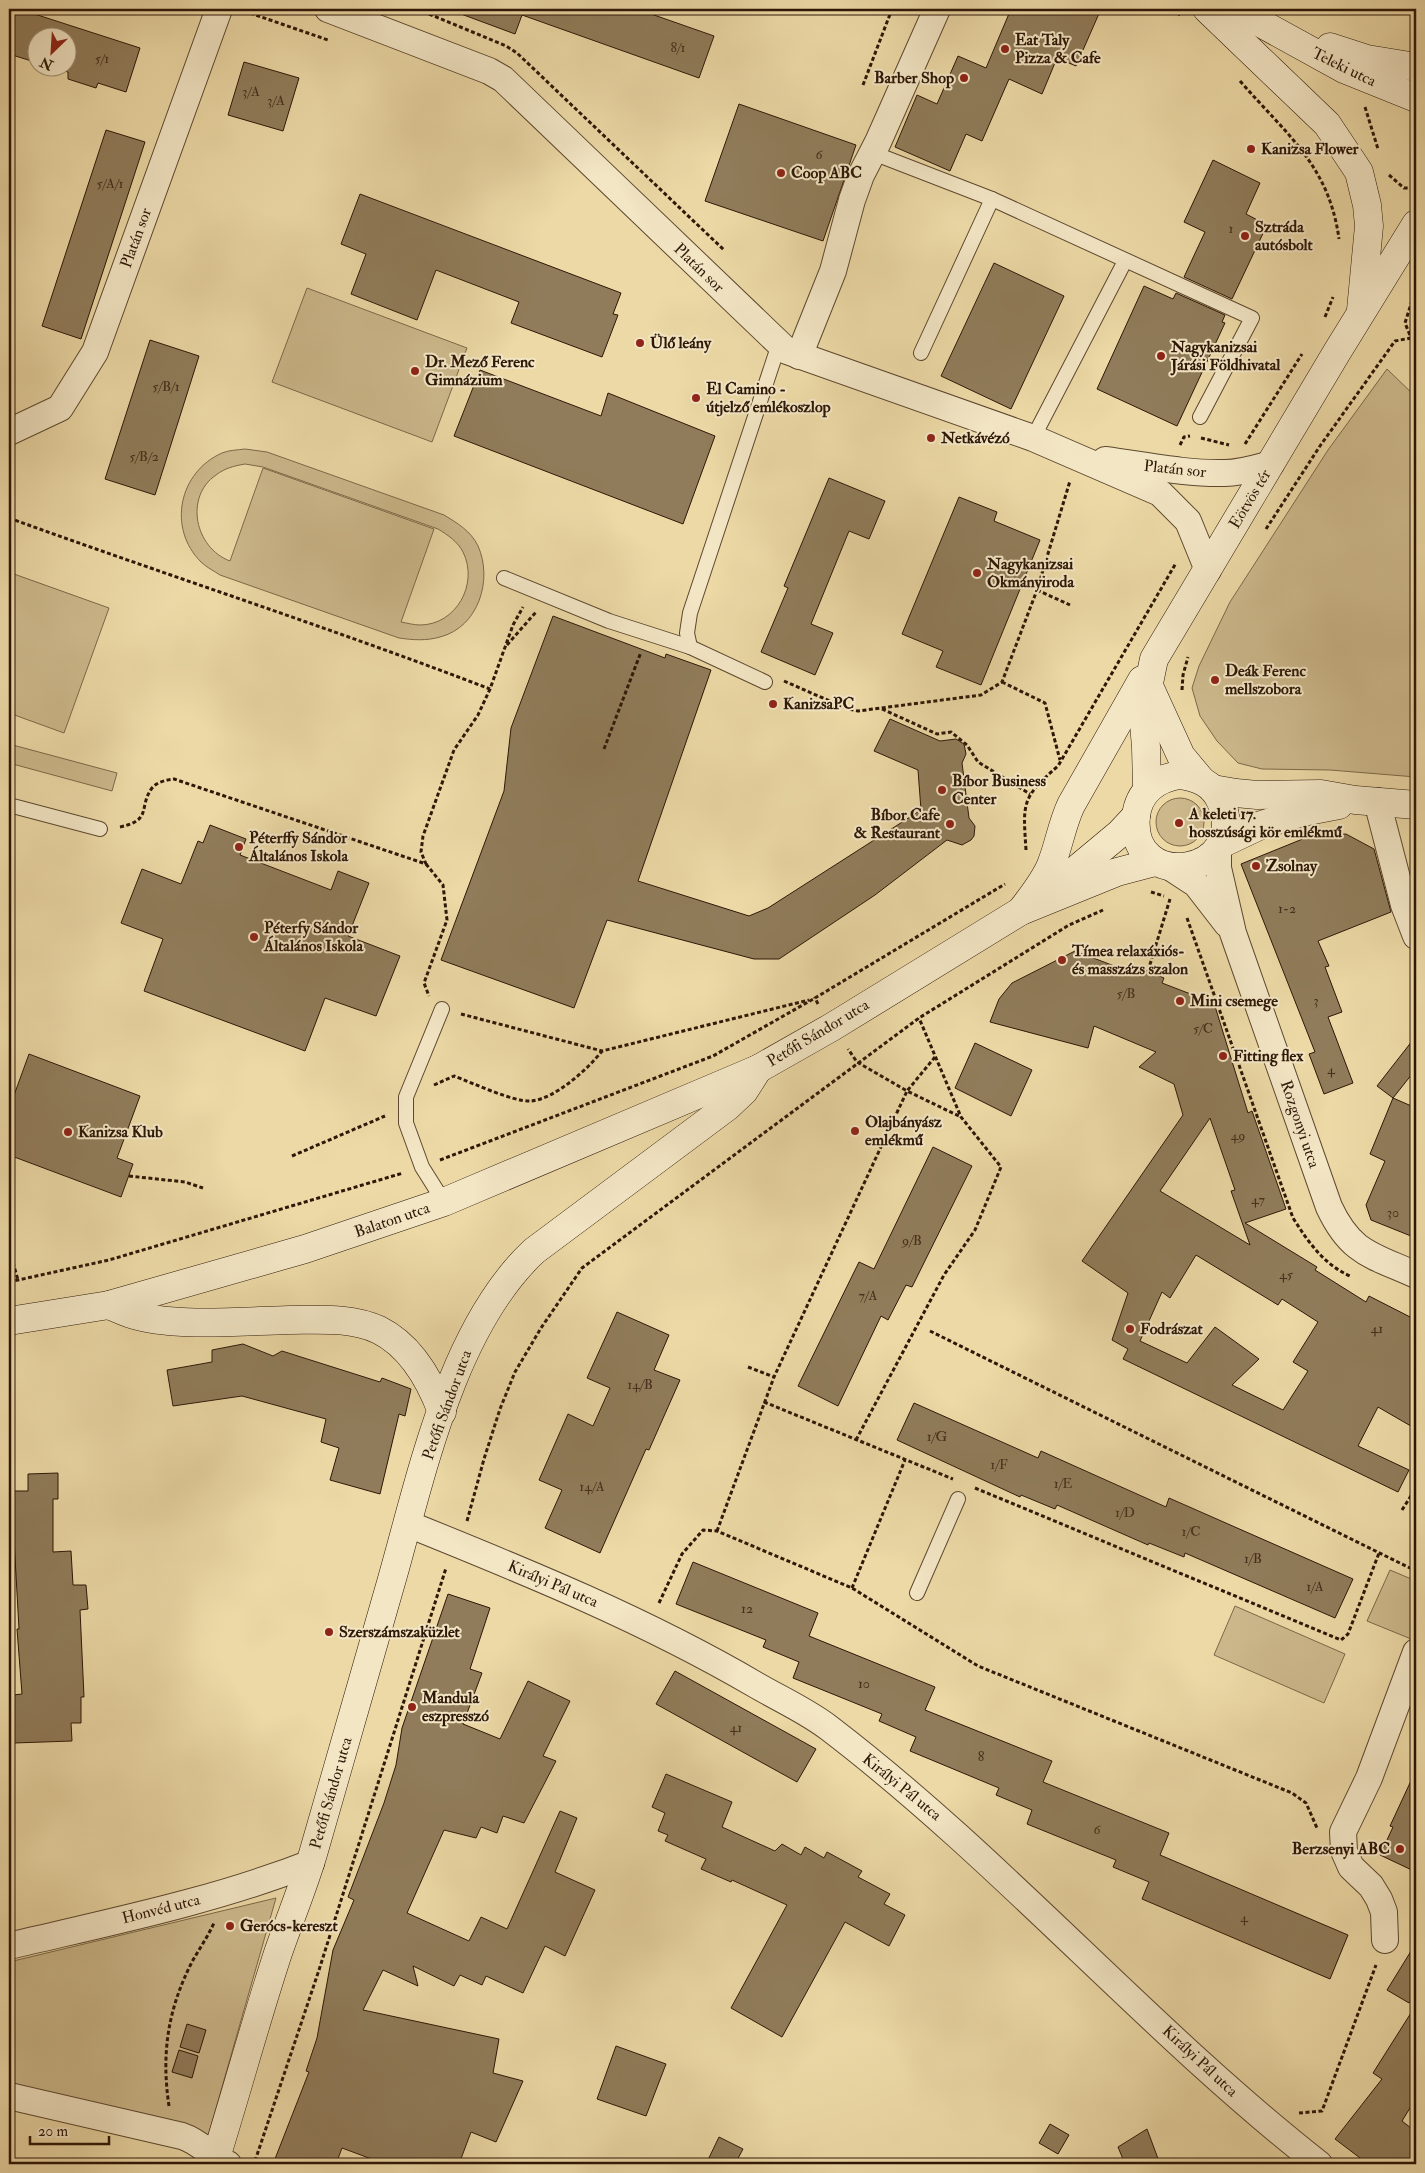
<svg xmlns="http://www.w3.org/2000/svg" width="1425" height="2173" viewBox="0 0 1425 2173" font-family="'IM FELL Double Pica',serif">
  <rect width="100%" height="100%" fill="#ecd9a6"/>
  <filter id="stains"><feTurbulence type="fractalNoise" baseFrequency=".004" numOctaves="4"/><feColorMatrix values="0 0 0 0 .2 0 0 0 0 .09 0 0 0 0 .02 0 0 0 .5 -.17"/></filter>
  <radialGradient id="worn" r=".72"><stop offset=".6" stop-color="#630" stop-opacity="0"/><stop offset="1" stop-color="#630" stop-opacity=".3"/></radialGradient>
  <g fill="#ccb88b" stroke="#7c6849" fill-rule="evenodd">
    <path d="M307,288L467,348L432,442L272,382Z"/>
    <path d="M1387,369L1416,397V777L1330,770L1262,769L1238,763L1217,741L1200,716L1192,688L1199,666L1230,602L1328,450Z"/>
    <path d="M245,449L267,452L444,515C457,523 471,531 478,546C493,579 479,627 440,637C426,641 413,640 399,638L220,575C214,571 206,567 201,562C167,528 179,472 222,453C229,450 238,450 245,449ZM245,464L263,467L438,529C448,535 458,542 463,552C479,584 456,625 420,625C414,625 407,623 401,622L434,529L263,468L230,561C195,548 184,497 216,475C225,468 234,466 245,464Z"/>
    <path d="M14,574L109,608L64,733L9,713V588Z"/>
    <path d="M9,744L117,773L112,791L9,763Z"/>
    <circle cx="1180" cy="822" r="24"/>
    <path d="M1390,1570L1416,1581V1641L1367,1621Z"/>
    <path d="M1235,1606L1345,1654L1324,1703L1214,1655Z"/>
    <path d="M276,1898L208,2136L9,2087V1962Z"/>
  </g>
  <g fill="#907c5a" stroke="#2d1707" fill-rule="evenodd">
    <path d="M9,9H19L140,48L126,92L98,83L96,88L68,79V72L53,68H68V38H38V63L9,54Z"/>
    <path d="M454,9H637L714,36L699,78L522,15L515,34L453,11Z"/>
    <path d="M1011,9H1101L1076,66L1057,58L1042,94L1009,79L982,141L966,134L950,171L895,147L917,95L937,104L958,56L986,68Z"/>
    <path d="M244,62L299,78L283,131L228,115Z"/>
    <path d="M739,104L856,145L823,241L705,201Z"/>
    <path d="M106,130L145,142L81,339L42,326Z"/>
    <path d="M1213,160L1260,183L1246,214L1267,225L1232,299L1184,277L1205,232L1184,222Z"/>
    <path d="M360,194L621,293L613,314L618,315L602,357L511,323L519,302L436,270L417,320L351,294L366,254L341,244Z"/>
    <path d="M994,263L1064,296L1011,409L941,376Z"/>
    <path d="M1144,286L1173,299L1176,293L1225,315L1222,322L1225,323L1177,426L1097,389Z"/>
    <path d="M150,340L199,356L155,495L105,479Z"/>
    <path d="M480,370L601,416L608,393L715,436L683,524L454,436Z"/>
    <path d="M829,478L885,501L869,539L849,531L811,624L833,633L815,675L761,652L788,588L784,586Z"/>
    <path d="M959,497L997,512L994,521L1040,540L981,685L936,667L943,651L902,634Z"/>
    <path d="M553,616L665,658L666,654L711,670L638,881L749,916L768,908L921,810L918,770L874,751L890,719L940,741L956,739L964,744L966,754L962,763L969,818L975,826L974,836L971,840L962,845L947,840L875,895L779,959H754L607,920L574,1008L441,960L504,791L511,728Z"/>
    <path d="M210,825L246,839L240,855L331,890L338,871L369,883L348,936L400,956L376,1016L325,998L305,1051L144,991L163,939L121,923L142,869L181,884L198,841L203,843Z"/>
    <path d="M1346,834L1374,849L1391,912L1318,941L1329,966L1325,967L1342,1012L1328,1017L1353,1083L1324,1094L1309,1054L1315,1052L1241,864L1310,836Z"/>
    <path d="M1075,951L1130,972L1133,965L1164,978L1162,983L1214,1003L1248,1113L1252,1111L1286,1209L1245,1223L1317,1267L1315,1270L1366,1302L1369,1296L1416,1320V1429L1378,1407L1358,1446L1409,1470L1398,1492L1123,1359L1128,1349L1112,1340L1128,1293L1082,1261L1183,1115L1174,1084L1139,1067L1156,1052L1094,1026L1088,1048L990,1022L999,999L1012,983ZM1210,1118L1235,1190L1231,1191L1250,1245L1160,1191ZM1196,1255L1278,1305L1282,1299L1318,1322L1293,1362L1308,1371L1283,1410L1232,1385L1259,1359L1215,1327L1187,1363L1140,1341L1162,1292L1170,1298Z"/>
    <path d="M1416,1036V1069L1393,1098L1377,1086Z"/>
    <path d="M975,1043L1032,1070L1011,1116L955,1088Z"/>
    <path d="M29,1054L140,1096L117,1158L133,1164L121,1197L9,1155V1109Z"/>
    <path d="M1393,1098L1416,1108V1238L1371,1220L1366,1205L1385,1161L1370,1154Z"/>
    <path d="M933,1147L972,1166L912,1287L906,1285L888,1320L881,1316L838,1406L798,1386L859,1262L874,1269Z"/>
    <path d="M617,1312L669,1335L654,1370L680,1380L649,1450L646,1449L600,1553L545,1528L562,1490L539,1480L568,1414L593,1426L610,1388L587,1378Z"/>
    <path d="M243,1344L273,1356L282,1351L380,1382L382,1378L411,1389L405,1416L399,1414L380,1494L330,1480L339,1448L321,1442L326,1419L242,1396L173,1406L167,1370L212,1362V1350Z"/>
    <path d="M914,1403L1038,1458L1041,1451L1166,1507L1169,1498L1353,1579L1335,1618L1185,1553L1184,1557L1149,1543L1148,1545L1057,1505L1055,1509L1021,1495L1020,1497L897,1440Z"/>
    <path d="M58,1473V1499H53V1552L71,1551L73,1585H86L88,1609L80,1610L84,1697H81V1723H71L72,1741L14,1743L13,1695L22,1694L17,1629H19L14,1539H10V1491H28V1474Z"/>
    <path d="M693,1562L818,1613L809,1636L935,1687L925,1710L1052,1761L1043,1782L1169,1833L1160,1855L1348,1935L1330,1979L1142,1899L1149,1882L1113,1867L1116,1860L1027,1824L1032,1810L996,1795L999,1788L910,1751L916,1737L879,1721L882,1714L793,1678L799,1662L763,1647L766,1640L676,1604Z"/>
    <path d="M448,1594L490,1608L470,1669L482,1673L463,1724L500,1739L528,1681L570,1701L543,1756L556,1761L524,1823L503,1816L497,1833L481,1827L476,1838L444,1830L407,1913L469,1941L481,1917L507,1929L560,1811L577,1818L555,1872L595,1890L565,1956L545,1946L523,1993L486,1976L482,1985L460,1975L454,1986L413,1966L418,1986L383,1970L363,2010L499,2039L493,2073L523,2081L496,2142L471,2132L459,2164H385L342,2148L336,2164H273L309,2072L306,2071L317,2038L333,1950L354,1900L348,1897L384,1803L396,1765L402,1728Z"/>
    <path d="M675,1671L816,1749L797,1782L656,1704Z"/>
    <path d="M1416,1770V1872L1380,1855L1393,1827L1390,1826Z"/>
    <path d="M666,1774L732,1802L722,1827L775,1851L782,1844L801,1855L805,1847L824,1858L827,1852L862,1871L858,1877L890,1894L884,1904L905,1915L889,1946L845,1922L782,2037L731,2008L787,1905L732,1880L731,1882L701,1869L706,1859L665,1841L668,1835L658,1831L665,1813L652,1807Z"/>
    <path d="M1416,1943V1991L1409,2003L1387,1990Z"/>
    <path d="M1416,2005V2098L1402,2121L1416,2132V2164H1368L1335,2139L1382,2079L1373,2073Z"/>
    <path d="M187,2024L206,2030L199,2053L180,2047Z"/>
    <path d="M616,2046L666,2064L646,2116L597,2099Z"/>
    <path d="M179,2050L198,2056L192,2078L172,2072Z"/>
    <path d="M1050,2124L1069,2135L1058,2154L1039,2143Z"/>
    <path d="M1147,2129L1160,2164H1125L1118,2147Z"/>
    <path d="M719,2137L743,2149L735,2164H706Z"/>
  </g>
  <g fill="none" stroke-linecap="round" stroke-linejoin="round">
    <g stroke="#5d482f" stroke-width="16">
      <g id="lane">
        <path d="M873,153L992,199L1252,318L1200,417"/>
        <path d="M921,353L992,199"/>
        <path d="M1033,438L1125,261"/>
        <path d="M504,578L609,621L690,647"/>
        <path d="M765,682L690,647L687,633L690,613L779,344"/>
        <path d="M9,805L100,829"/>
        <path d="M442,1009L406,1097V1123L422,1167L444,1202"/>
        <path d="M917,1593L958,1499"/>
      </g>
    </g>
    <g stroke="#5d482f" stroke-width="28">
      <g id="street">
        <path d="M328,9L489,71L503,79L787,351L1033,438L1160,493L1188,521L1208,570"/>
        <path d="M799,356L833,271L852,200L861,175L878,142L937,9"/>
        <path d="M9,432L60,408L95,352L219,9"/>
        <path d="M1105,460C1144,465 1185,474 1225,473C1241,473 1256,468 1271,464"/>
        <path d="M1377,801L1404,905L1416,936"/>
        <path d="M1218,849V868L1233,933L1329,1207C1351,1254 1372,1255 1416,1275"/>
        <path d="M1170,867L1196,884L1227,924"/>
        <path d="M408,1524C527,1572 645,1620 756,1685C780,1699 807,1711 829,1728C1003,1861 1147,2029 1319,2164"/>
        <path d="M1385,1940L1384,1912L1379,1899L1371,1886L1351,1867L1344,1851L1343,1832L1369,1778L1416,1652"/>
        <path d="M9,1946C110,1922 214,1901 311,1863"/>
        <path d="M9,2096L182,2136C203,2143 210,2157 228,2164"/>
      </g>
    </g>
    <g stroke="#2d1707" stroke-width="29">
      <g id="secondary">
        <path d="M1207,9L1327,124L1359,172L1367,205L1369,226L1361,310"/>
        <path d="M1235,9L1344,69L1416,98"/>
        <path d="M1330,47L1367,59L1416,67"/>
        <path d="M1149,686L1181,756L1201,780"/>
        <path d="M1179,775C1197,777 1213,783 1221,802C1251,876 1128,895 1136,816C1139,791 1156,779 1179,775Z"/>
        <path d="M1147,788L1146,747L1143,712L1154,659L1337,352L1416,224"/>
        <path d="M1213,789L1236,793L1257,795L1321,794L1355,800L1416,805"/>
        <path d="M1221,844L1261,825L1303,812L1339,805"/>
        <path d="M1053,889L1119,834L1136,816"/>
        <path d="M1021,911C1032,896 1044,882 1051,865C1059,845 1062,824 1071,805L1142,680"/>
        <path d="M109,1305C119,1309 128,1314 138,1316C179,1327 245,1321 289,1320C319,1320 351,1317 379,1330C411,1346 430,1380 442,1412"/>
        <path d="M9,1321L109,1305L305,1249L444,1202L758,1069L832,1027L1021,911L1117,872L1155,862"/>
        <path d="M214,2164C236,2094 255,2023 278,1953C290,1918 305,1883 315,1847C341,1758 366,1668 392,1579C422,1473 452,1328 534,1251L727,1107L744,1091L758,1069"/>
      </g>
    </g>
    <g stroke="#2d1707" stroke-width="3" stroke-dasharray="4 2.5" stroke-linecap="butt">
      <path d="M417,9L506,46L517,53L724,250"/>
      <path d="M1173,9L1180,15"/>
      <path d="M244,11L328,40"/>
      <path d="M1240,81C1286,134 1329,165 1339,239"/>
      <path d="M863,85L892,9"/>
      <path d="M1365,107L1378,149"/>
      <path d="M1389,175L1404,188H1416"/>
      <path d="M1416,288L1405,323L1416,350"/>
      <path d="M1325,317L1333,297"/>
      <path d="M1201,438L1229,445"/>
      <path d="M1245,444L1302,354"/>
      <path d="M1180,445L1184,437L1190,436"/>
      <path d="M9,518C169,576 331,628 490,689L513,625L523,607"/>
      <path d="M1266,529L1320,446L1395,341L1416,337"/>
      <path d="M1037,590L1070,605"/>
      <path d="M507,645L536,612"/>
      <path d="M784,681L848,709L858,711L981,695L1002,682L1037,590L1070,481"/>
      <path d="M1002,682L1045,703L1060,760"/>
      <path d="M1182,690L1183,675L1188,657"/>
      <path d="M882,709L937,734L951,732L967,745L978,762L1030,794"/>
      <path d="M604,749L641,652"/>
      <path d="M120,827C153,820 138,807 152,788C157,782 166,780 174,779L426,864L421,852L423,836L454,750L478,715L490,689"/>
      <path d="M1026,850C1023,803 1021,798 1058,766L1176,563"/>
      <path d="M426,864L443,885L447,920L424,983L429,996"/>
      <path d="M1151,892L1164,896"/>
      <path d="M1187,918L1293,1218C1309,1243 1324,1265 1352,1277"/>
      <path d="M1148,971L1170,899"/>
      <path d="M818,1004L815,998L1005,884"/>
      <path d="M461,1014L602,1051L809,1000"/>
      <path d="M935,1057L907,1091L961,1117"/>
      <path d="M434,1085L454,1076C473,1083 513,1102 531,1101C555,1099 588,1069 602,1051"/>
      <path d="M292,1156L385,1116"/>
      <path d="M440,1160L713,1056L815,998"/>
      <path d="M129,1176L185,1182L203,1188"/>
      <path d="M9,1259H12L18,1280"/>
      <path d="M9,1282L109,1260L403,1173"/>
      <path d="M930,1331L1416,1571"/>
      <path d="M748,1367L774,1377"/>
      <path d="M764,1402L953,1479"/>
      <path d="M856,1440L944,1275L975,1230L1001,1167L961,1117L919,1018"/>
      <path d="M975,1488L1341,1640L1348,1634L1379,1553"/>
      <path d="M1402,1510L1416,1488"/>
      <path d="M467,1521L484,1459L500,1409L515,1372L541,1328L582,1268L919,1018L1069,925L1103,910"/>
      <path d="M717,1531L774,1377L907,1091L857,1062L848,1049"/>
      <path d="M852,1588L905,1460"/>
      <path d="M659,1603L682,1554L703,1530L717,1531L852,1588L978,1666L1292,1793L1306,1803L1317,1828"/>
      <path d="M169,2106C161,2053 168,2008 193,1960C200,1948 208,1936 214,1923"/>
      <path d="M1299,2113L1322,2111L1376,1965"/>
      <path d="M255,2161L319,1970L446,1568"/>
    </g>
    <use href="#lane" stroke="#f3e6c5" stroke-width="14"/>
    <use href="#street" stroke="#f3e6c5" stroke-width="26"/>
    <use href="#secondary" stroke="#f3e6c5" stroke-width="28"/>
  </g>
  <g fill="#8f2418" stroke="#f3e6c5" stroke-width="2">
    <circle cx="1005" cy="49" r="5"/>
    <circle cx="964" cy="78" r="5"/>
    <circle cx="1251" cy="149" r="5"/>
    <circle cx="781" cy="173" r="5"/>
    <circle cx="1245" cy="236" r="5"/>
    <circle cx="640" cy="343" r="5"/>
    <circle cx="1161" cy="356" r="5"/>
    <circle cx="415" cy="371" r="5"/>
    <circle cx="696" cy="398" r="5"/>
    <circle cx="931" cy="438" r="5"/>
    <circle cx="977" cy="573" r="5"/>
    <circle cx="1215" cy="680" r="5"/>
    <circle cx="773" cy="704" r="5"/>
    <circle cx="942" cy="790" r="5"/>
    <circle cx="1179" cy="823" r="5"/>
    <circle cx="950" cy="824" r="5"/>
    <circle cx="239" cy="847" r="5"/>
    <circle cx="1256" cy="866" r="5"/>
    <circle cx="254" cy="937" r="5"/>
    <circle cx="1062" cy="960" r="5"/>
    <circle cx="1180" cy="1001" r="5"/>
    <circle cx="1223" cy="1056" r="5"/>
    <circle cx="855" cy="1131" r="5"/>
    <circle cx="68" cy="1132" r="5"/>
    <circle cx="1130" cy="1329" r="5"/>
    <circle cx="329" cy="1632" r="5"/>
    <circle cx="412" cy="1707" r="5"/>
    <circle cx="1400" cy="1849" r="5"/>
    <circle cx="230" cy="1926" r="5"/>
  </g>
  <g text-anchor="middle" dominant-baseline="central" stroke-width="4" stroke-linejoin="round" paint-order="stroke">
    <g font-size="14" fill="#46301c">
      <text x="678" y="47">8/1</text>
      <text x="102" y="58">5/1</text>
      <text x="251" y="91">3/A</text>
      <text x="276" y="100">3/A</text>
      <text x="819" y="154">6</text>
      <text x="110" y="183">5/A/1</text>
      <text x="1231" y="228">1</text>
      <text x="166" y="386">5/B/1</text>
      <text x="144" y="456">5/B/2</text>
      <text x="1287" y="908">1-2</text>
      <text x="1126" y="993">5/B</text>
      <text x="1316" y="1000">3</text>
      <text x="1203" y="1028">5/C</text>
      <text x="1331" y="1069">4</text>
      <text x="1238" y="1135">49</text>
      <text x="1258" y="1199">47</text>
      <text x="1393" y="1212">30</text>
      <text x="912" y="1240">9/B</text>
      <text x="1286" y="1274">45</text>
      <text x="868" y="1295">7/A</text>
      <text x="1377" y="1328">41</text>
      <text x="640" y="1384">14/B</text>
      <text x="937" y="1436">1/G</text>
      <text x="999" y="1464">1/F</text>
      <text x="1063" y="1483">1/E</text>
      <text x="592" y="1486">14/A</text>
      <text x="1125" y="1512">1/D</text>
      <text x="1191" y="1531">1/C</text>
      <text x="1253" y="1558">1/B</text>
      <text x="1315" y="1586">1/A</text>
      <text x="747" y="1608">12</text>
      <text x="864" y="1683">10</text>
      <text x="736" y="1727">41</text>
      <text x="981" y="1756">8</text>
      <text x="1097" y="1829">6</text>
      <text x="1244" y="1917">4</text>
    </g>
    <g font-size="16" font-weight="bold" fill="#2d1707" stroke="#f3e6c5" text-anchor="start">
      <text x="1015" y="40">Eat Taly<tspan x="1015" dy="18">Pizza &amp; Cafe</tspan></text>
      <text x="954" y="78" text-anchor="end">Barber Shop</text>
      <text x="1261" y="149">Kanizsa Flower</text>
      <text x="791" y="173">Coop ABC</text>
      <text x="1255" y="227">Sztráda<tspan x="1255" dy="18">autósbolt</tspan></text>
      <text x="650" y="343">Ülő leány</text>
      <text x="1171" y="347">Nagykanizsai<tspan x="1171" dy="18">Járási Földhivatal</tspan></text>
      <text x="425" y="362">Dr. Mező Ferenc<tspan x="425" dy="18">Gimnázium</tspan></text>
      <text x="706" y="389">El Camino -<tspan x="706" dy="18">útjelző emlékoszlop</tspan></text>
      <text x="941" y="438">Netkávézó</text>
      <text x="987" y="564">Nagykanizsai<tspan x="987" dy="18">Okmányiroda</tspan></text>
      <text x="1225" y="671">Deák Ferenc<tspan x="1225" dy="18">mellszobora</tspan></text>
      <text x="783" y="704">KanizsaPC</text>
      <text x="952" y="781">Bíbor Business<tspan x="952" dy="18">Center</tspan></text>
      <text x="1189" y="814">A keleti 17.<tspan x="1189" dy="18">hosszúsági kör emlékmű</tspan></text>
      <text x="940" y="815" text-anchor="end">Bíbor Cafe<tspan x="940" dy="18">&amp; Restaurant</tspan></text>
      <text x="249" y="838">Péterffy Sándor<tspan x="249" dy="18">Általános Iskola</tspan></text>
      <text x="1266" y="866">Zsolnay</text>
      <text x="264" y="928">Péterfy Sándor<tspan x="264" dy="18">Általános Iskola</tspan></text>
      <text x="1072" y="951">Tímea relaxáxiós-<tspan x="1072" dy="18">és masszázs szalon</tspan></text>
      <text x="1190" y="1001">Mini csemege</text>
      <text x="1233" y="1056">Fitting flex</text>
      <text x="865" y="1122">Olajbányász<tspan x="865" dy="18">emlékmű</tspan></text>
      <text x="78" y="1132">Kanizsa Klub</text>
      <text x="1140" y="1329">Fodrászat</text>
      <text x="339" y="1632">Szerszámszaküzlet</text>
      <text x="422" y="1698">Mandula<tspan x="422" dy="18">eszpresszó</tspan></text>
      <text x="1390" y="1849" text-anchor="end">Berzsenyi ABC</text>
      <text x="240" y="1926">Gerócs-kereszt</text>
    </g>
    <g font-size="16" fill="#2d1707" stroke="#f3e6c5">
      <text transform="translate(1344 67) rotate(26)">Teleki utca</text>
      <text transform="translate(136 238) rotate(-70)">Platán sor</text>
      <text transform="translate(699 268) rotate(44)">Platán sor</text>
      <text transform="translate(1175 469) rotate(6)">Platán sor</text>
      <text transform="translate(1250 499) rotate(-59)">Eötvös tér</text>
      <text transform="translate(818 1033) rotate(-31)">Petőfi Sándor utca</text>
      <text transform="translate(1300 1124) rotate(71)">Rozgonyi utca</text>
      <text transform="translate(392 1220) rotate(-19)">Balaton utca</text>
      <text transform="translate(447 1405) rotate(-70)">Petőfi Sándor utca</text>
      <text transform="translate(553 1584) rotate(23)">Királyi Pál utca</text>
      <text transform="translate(902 1787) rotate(39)">Királyi Pál utca</text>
      <text transform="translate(331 1793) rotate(-74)">Petőfi Sándor utca</text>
      <text transform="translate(161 1909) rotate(-14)">Honvéd utca</text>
      <text transform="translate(1200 2061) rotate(43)">Királyi Pál utca</text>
    </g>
  </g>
  <rect width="1425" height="2173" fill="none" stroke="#ecd9a6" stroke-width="30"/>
  <rect x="10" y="10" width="1405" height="2153" fill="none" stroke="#2d1707" stroke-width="2.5"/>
  <rect x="15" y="15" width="1395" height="2143" fill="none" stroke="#2d1707"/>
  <g transform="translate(52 52) rotate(205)"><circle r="24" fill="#f3e6c5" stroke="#a49379"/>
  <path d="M0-4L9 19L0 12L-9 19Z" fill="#8f2418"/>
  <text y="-8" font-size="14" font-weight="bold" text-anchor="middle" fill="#2d1707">N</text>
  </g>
  <path d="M30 2136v8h79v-8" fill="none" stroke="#2d1707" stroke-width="2.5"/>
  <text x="38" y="2136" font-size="15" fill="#2d1707" stroke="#f3e6c5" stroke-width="4" paint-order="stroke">20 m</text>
  <rect width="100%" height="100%" filter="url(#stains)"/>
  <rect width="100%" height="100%" fill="url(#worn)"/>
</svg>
